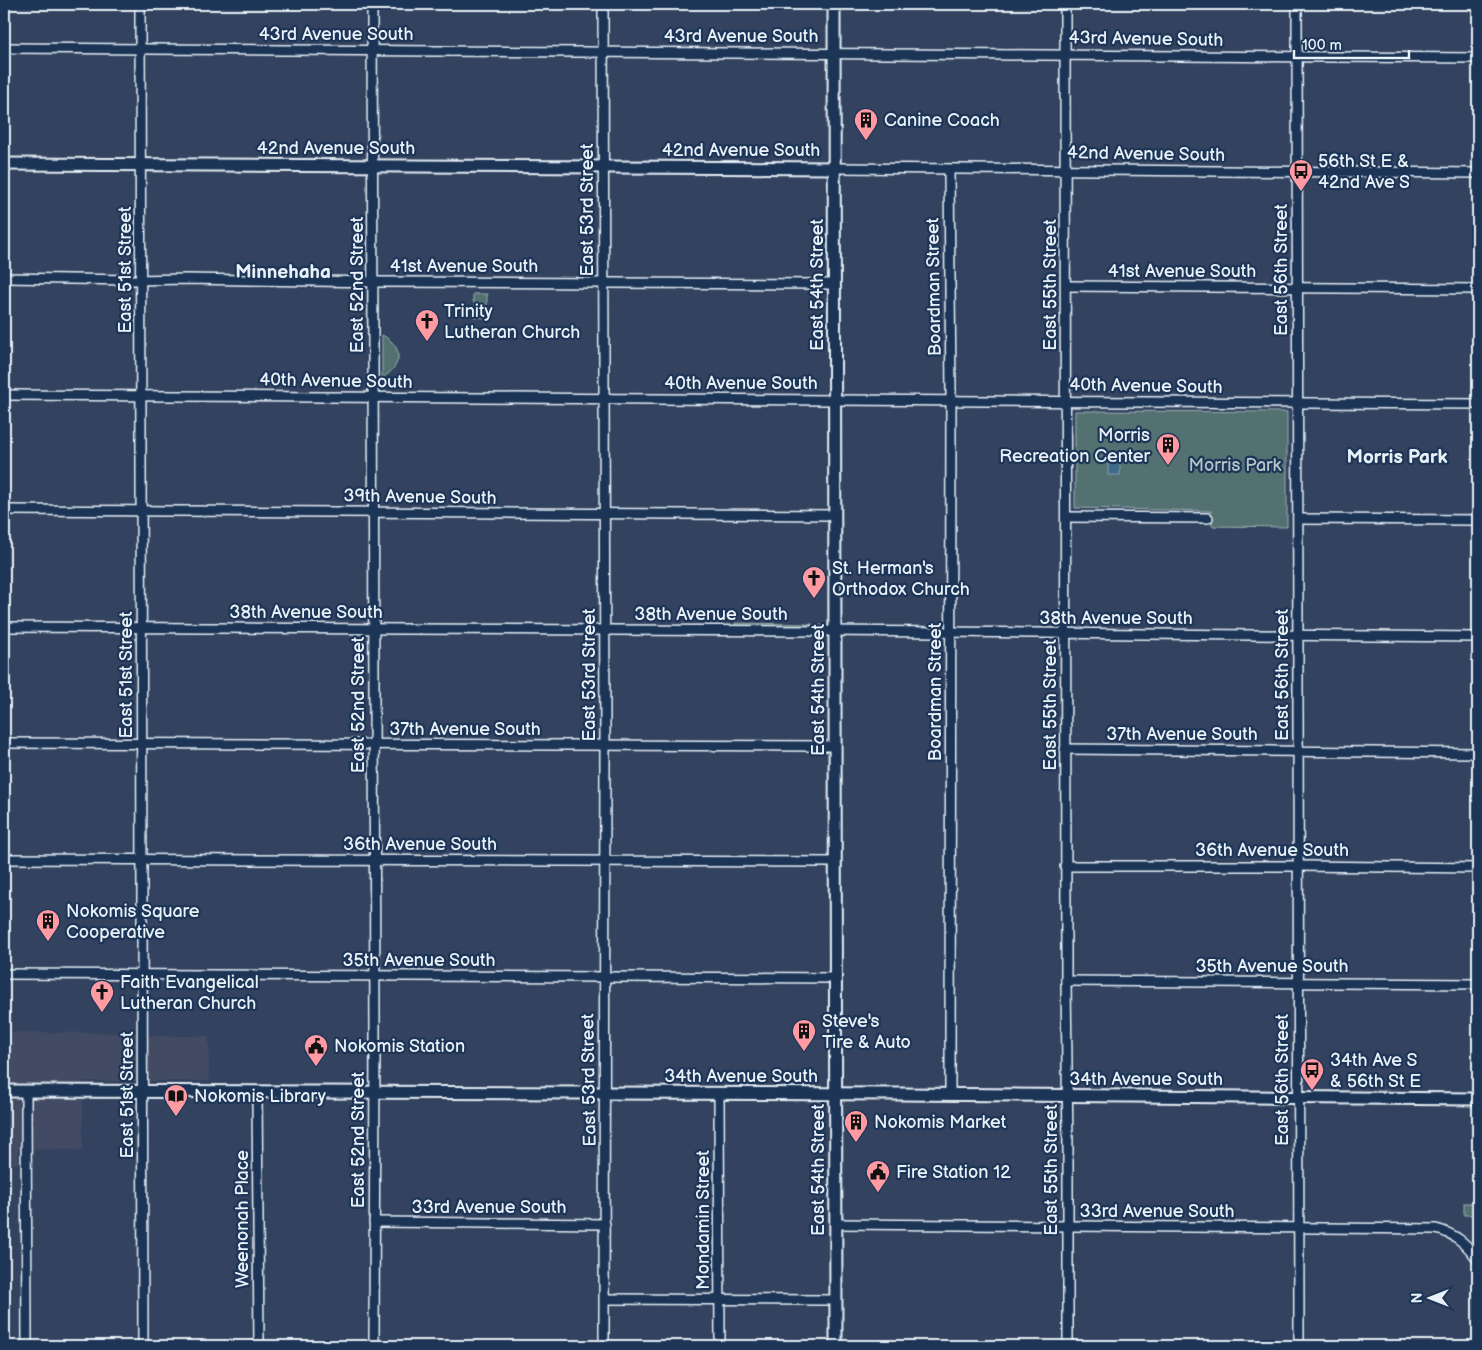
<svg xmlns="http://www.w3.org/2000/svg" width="1482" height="1350" viewBox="0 0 1482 1350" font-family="'Balsamiq Sans',sans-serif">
  <rect width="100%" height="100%" fill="#33425e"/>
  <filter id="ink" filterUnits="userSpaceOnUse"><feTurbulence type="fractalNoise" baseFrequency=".02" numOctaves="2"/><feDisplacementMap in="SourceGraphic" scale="10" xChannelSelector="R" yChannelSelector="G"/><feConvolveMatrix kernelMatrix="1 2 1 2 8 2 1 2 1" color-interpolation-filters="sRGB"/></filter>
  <g filter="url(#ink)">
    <path fill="#424b63" d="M4,1032L132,1033L152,1036H209V1081H83V1150L18,1149V1164H4Z"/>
    <g fill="#53716f" stroke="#9eb1b4">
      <path d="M473,294H487V318L474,317L475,304L473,301Z"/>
      <path d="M382,335C404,346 403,366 382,378Z"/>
      <path d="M1075,411L1287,412V527L1212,526L1211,511L1075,508Z"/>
      <path d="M735,623L812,624V626H735Z"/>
      <rect x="1464" y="1203" width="14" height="12"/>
    </g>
    <rect fill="#3f6887" stroke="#839fb4" x="1108" y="458" width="12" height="17"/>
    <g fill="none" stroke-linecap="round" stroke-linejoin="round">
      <g stroke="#e8f1f8" stroke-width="12">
        <g id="street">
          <path d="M140,4L143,1346"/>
          <path d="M372,4L375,1035L374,1346"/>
          <path d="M603,4L605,739L604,1346"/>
          <path d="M1065,4L1066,981L1068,1148V1346"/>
          <path d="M1297,4L1299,1346"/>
          <path d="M4,48L1478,58"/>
          <path d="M835,168L1478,173"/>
          <path d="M949,170L951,394L950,1095"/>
          <path d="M4,278L134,280L186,279L380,282L834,284"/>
          <path d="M1066,286L1478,289"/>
          <path d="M4,395L1478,404"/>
          <path d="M4,510L835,515"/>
          <path d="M1066,517L1208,518"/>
          <path d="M1298,519L1478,520"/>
          <path d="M4,627L827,631L1478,637"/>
          <path d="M4,743L835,746"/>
          <path d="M1065,749L1478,753"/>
          <path d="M4,859L835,862"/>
          <path d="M1065,866H1298L1478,868"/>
          <path d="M4,974L835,978"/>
          <path d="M1066,981L1478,984"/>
          <path d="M26,1092L27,1346"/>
          <path d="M257,1092L259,1346"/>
          <path d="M719,1094L720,1346"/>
          <path d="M374,1222L605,1224"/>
          <path d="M835,1224L1436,1229C1456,1234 1467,1244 1478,1260"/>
          <path d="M605,1299L835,1300"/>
        </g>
      </g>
      <g stroke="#e8f1f8" stroke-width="15">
        <g id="secondary">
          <path d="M834,4L836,1346"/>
          <path d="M4,164L835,168"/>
          <path d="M4,1091L900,1094L1478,1099"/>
        </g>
      </g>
      <use href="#street" stroke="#1d3557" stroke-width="9"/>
      <use href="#secondary" stroke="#1d3557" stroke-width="11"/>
    </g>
  </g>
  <defs>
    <g id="building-pin" transform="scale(1.25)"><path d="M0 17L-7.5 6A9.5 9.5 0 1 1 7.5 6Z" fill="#ff9aa2" stroke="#1d3557"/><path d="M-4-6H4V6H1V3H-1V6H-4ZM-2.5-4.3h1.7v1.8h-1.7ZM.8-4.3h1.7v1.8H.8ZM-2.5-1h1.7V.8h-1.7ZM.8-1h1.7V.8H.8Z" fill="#111"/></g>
    <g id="bus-pin" transform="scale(1.25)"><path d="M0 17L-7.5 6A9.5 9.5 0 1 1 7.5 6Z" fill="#ff9aa2" stroke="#1d3557"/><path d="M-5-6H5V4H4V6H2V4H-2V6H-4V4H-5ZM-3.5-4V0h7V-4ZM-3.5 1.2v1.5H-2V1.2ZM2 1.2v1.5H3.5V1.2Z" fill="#111"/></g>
    <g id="church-pin" transform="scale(1.25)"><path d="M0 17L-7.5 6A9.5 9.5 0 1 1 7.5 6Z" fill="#ff9aa2" stroke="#1d3557"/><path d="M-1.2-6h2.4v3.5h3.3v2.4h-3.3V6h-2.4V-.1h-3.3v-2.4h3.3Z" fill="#111"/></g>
    <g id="civic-pin" transform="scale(1.25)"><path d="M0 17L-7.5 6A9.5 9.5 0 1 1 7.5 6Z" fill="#ff9aa2" stroke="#1d3557"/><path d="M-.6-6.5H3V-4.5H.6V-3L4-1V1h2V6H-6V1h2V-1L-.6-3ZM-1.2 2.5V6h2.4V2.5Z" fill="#111"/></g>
    <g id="library-pin" transform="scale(1.25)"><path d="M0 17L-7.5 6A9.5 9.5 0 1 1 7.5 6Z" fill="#ff9aa2" stroke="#1d3557"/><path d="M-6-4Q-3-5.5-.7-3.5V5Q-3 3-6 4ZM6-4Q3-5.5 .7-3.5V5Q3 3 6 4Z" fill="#111"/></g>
  </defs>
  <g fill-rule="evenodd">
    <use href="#building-pin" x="866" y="120"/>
    <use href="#bus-pin" x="1301" y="171"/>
    <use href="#church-pin" x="427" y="321"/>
    <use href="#building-pin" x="1168" y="445"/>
    <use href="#church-pin" x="814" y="578"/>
    <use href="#building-pin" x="48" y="921"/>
    <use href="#church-pin" x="102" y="992"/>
    <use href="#building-pin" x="804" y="1031"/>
    <use href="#civic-pin" x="316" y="1046"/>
    <use href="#bus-pin" x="1312" y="1070"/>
    <use href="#library-pin" x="176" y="1096"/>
    <use href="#building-pin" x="856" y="1122"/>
    <use href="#civic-pin" x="878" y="1172"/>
  </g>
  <g text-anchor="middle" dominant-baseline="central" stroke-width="4.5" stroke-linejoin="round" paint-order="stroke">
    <g font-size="18" fill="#e8f1f8" stroke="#1d3557">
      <text x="336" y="34">43rd Avenue South</text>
      <text x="741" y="36">43rd Avenue South</text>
      <text transform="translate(1146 39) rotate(1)">43rd Avenue South</text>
      <text x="336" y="148">42nd Avenue South</text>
      <text x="741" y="150">42nd Avenue South</text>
      <text transform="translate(1146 154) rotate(1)">42nd Avenue South</text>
      <text transform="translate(587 210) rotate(-90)">East 53rd Street</text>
      <text x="464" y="266">41st Avenue South</text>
      <text transform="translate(125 270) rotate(-90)">East 51st Street</text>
      <text transform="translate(1281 270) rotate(-90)">East 56th Street</text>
      <text x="1182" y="271">41st Avenue South</text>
      <text transform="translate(357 285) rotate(-90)">East 52nd Street</text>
      <text transform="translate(817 285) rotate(-90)">East 54th Street</text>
      <text transform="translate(1050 285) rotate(-90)">East 55th Street</text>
      <text transform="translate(934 287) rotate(-91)">Boardman Street</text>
      <text transform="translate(336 381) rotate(1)">40th Avenue South</text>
      <text x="741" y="383">40th Avenue South</text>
      <text transform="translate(1146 386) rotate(1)">40th Avenue South</text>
      <text transform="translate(420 497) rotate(1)">39th Avenue South</text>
      <text x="306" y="612">38th Avenue South</text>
      <text x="711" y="614">38th Avenue South</text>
      <text x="1116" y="618">38th Avenue South</text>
      <text transform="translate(126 675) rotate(-90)">East 51st Street</text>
      <text transform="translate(589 675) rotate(-90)">East 53rd Street</text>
      <text transform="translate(1282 675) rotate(-90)">East 56th Street</text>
      <text transform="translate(818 690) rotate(-90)">East 54th Street</text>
      <text transform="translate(935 692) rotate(-90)">Boardman Street</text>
      <text transform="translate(358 705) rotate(-90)">East 52nd Street</text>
      <text transform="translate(1050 705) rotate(-90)">East 55th Street</text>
      <text x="465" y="729">37th Avenue South</text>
      <text x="1182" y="734">37th Avenue South</text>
      <text x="420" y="844">36th Avenue South</text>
      <text x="1272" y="850">36th Avenue South</text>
      <text x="419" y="960">35th Avenue South</text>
      <text x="1272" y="966">35th Avenue South</text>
      <text x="741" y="1076">34th Avenue South</text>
      <text x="1146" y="1079">34th Avenue South</text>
      <text transform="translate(589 1080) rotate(-91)">East 53rd Street</text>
      <text transform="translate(1282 1080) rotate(-90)">East 56th Street</text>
      <text transform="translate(127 1095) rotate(-90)">East 51st Street</text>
      <text transform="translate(358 1140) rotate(-90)">East 52nd Street</text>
      <text transform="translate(818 1170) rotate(-90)">East 54th Street</text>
      <text transform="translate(1051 1170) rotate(-90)">East 55th Street</text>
      <text x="489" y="1207">33rd Avenue South</text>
      <text x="1157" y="1211">33rd Avenue South</text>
      <text transform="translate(242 1219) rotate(-90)">Weenonah Place</text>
      <text transform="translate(703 1220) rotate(-90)">Mondamin Street</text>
    </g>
    <g font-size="18" fill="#e8f1f8" stroke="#1d3557" text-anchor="start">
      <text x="884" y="120">Canine Coach</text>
      <text x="1318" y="161">56th St E &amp;<tspan x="1318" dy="21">42nd Ave S</tspan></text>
      <text x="444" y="311">Trinity<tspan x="444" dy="21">Lutheran Church</tspan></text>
      <text x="1150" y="435" text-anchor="end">Morris<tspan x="1150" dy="21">Recreation Center</tspan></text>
      <text x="832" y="568">St. Herman's<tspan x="832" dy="21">Orthodox Church</tspan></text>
      <text x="66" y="911">Nokomis Square<tspan x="66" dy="21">Cooperative</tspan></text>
      <text x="120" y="982">Faith Evangelical<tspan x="120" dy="21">Lutheran Church</tspan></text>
      <text x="822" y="1021">Steve's<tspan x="822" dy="21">Tire &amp; Auto</tspan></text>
      <text x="334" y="1046">Nokomis Station</text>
      <text x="1330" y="1060">34th Ave S<tspan x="1330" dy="21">&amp; 56th St E</tspan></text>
      <text x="194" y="1096">Nokomis Library</text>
      <text x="874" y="1122">Nokomis Market</text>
      <text x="896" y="1172">Fire Station 12</text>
    </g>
    <g font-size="18" fill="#b4c4c8" stroke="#1d3557">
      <text x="1235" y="465">Morris Park</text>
    </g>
    <g font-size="19" font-weight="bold" fill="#e8f1f8" stroke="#1d3557">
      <text x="283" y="272">Minnehaha</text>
      <text x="1397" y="457">Morris Park</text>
    </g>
  </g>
  <rect width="1482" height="1350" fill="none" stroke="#1d3557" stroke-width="20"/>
  <rect x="10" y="10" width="1462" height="1330" fill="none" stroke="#e8f1f8" stroke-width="2" filter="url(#ink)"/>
  <g transform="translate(1430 1298) rotate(270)" stroke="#1d3557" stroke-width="4" paint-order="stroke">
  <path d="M0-4L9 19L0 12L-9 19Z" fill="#e8f1f8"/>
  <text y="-8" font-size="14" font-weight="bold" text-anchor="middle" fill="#e8f1f8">N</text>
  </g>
  <path d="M1294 50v8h115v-8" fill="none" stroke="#e8f1f8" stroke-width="2.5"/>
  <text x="1302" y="50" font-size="15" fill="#e8f1f8" stroke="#1d3557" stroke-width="4" paint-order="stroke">100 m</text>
</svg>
